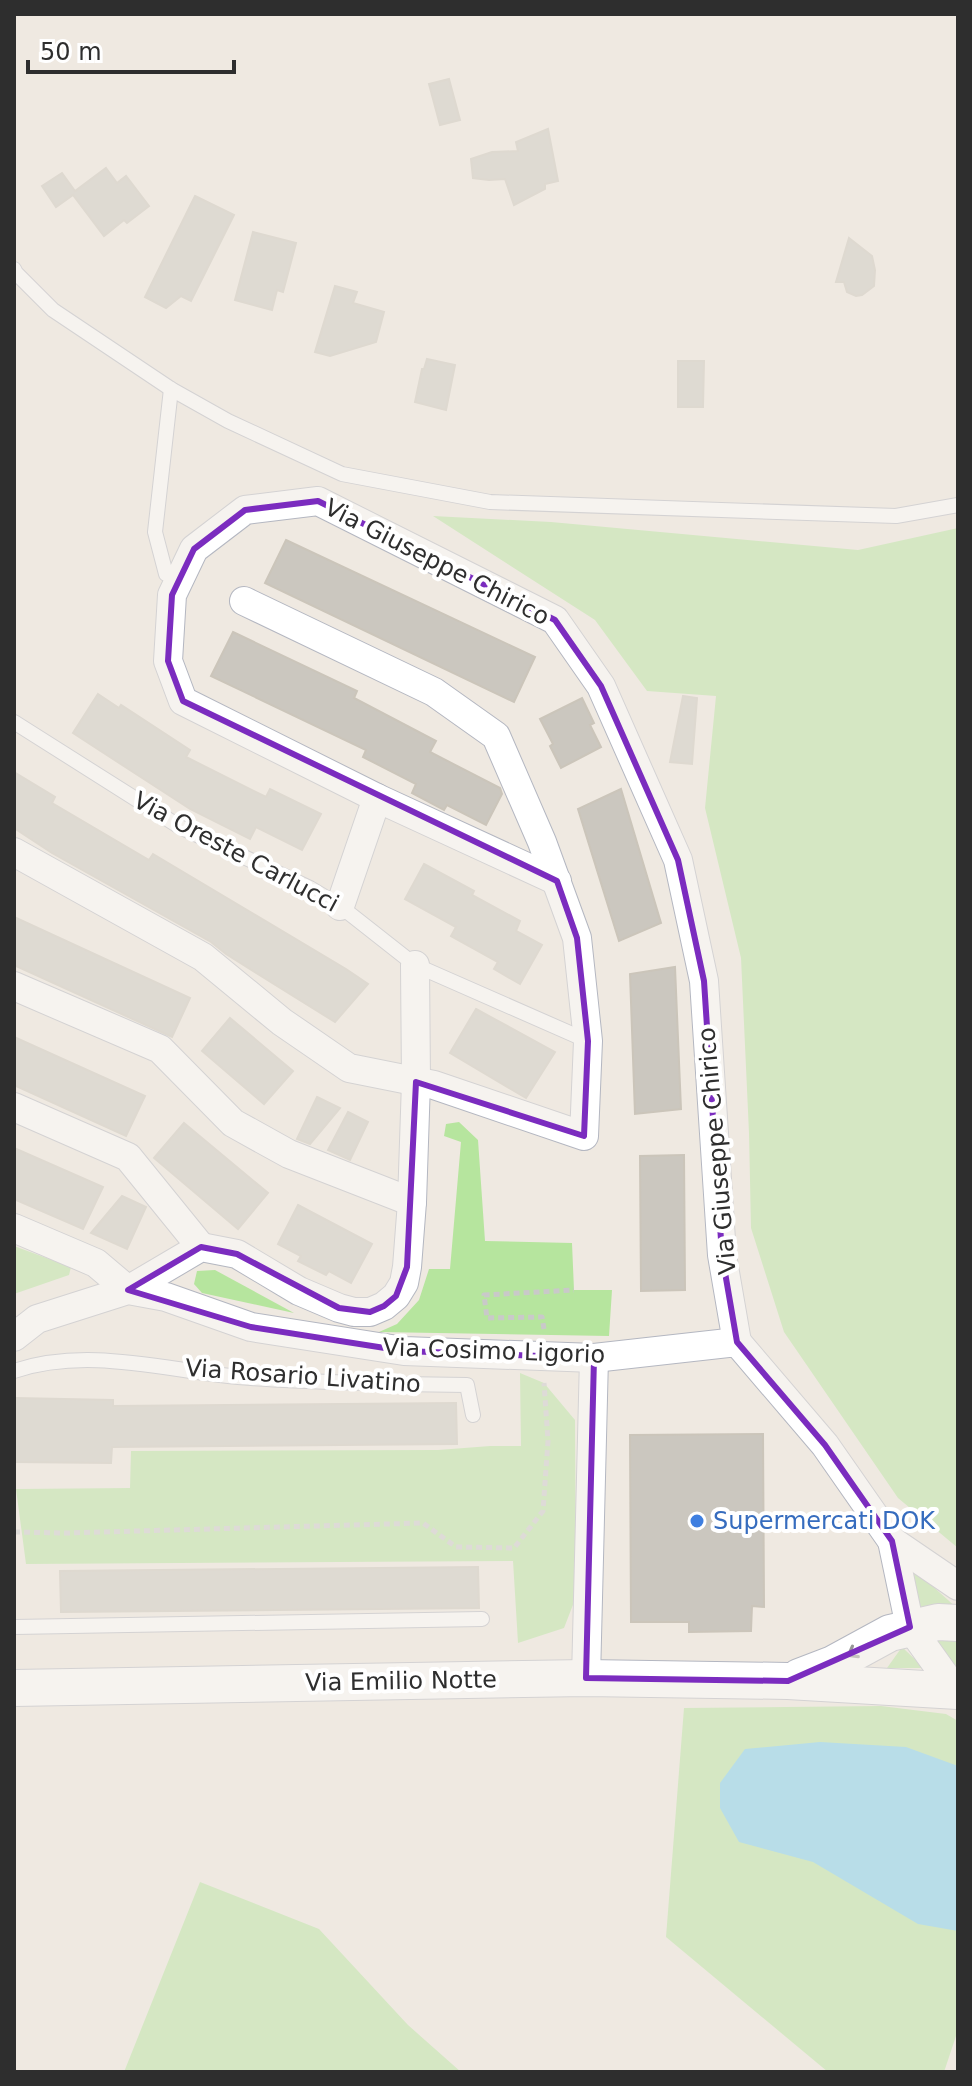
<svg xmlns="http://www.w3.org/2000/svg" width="972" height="2086" viewBox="0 0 972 2086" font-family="'DejaVu Sans',sans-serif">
  <rect width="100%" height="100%" fill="#efe9e1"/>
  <g fill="#b6e59e">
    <path d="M433,516L551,522L858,550L958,528V1548L898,1498L784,1332L751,1228L749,1133L741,958L705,808L716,696L647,691L595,620Z"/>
    <path d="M459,1122L478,1140L485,1241L572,1243L574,1290H612L609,1336L379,1332L397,1324L419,1300L429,1269H450L461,1142L444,1136L446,1124Z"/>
    <path d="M14,1246L71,1267L69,1275L14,1294Z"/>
    <path d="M215,1270L294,1313L202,1293L194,1284L197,1271Z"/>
    <path d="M520,1373L544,1383L575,1420L576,1597L564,1628L518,1643L513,1561L26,1564L16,1489L130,1488L131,1451L438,1450L490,1446H521Z"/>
    <path d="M909,1565L958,1609L920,1608Z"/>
    <path d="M927,1634H958V1664L953,1666Z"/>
    <path d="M902,1647L924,1668H887Z"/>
    <path d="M881,1706L946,1714L958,1721V2030L944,2072H828L666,1937L684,1708Z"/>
    <path d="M200,1882L319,1929L408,2025L461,2072H124Z"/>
  </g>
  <path fill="#75cff0" d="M820,1742L906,1747L958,1766V1931L918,1924L813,1862L739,1842L720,1808V1783L745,1749Z"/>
  <g fill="#cbc7bf" stroke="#cbc5ba" stroke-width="2">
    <path d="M449,79L460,120L440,125L429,84Z"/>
    <path d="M548,129L558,181L545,184V189L514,205L505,179L489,180L473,178L471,159L492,152L518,151L516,142Z"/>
    <path d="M106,168L117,183L126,176L149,206L127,223L124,220L104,236L73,195L56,207L42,186L62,173L75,191Z"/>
    <path d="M195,196L234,215L191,301L181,296L166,308L145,297Z"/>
    <path d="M253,232L296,243L283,292L277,290L272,310L235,300Z"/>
    <path d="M849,238L872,256L875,270L874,286L862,295L856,296L847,292L844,282H836Z"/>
    <path d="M335,286L357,292L353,303L384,312L376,342L330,356L315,352Z"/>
    <path d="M427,359L455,365L446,410L415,402L422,369H424Z"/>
    <path d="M678,361H704L703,407H678Z"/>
    <path d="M286,540L535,657L514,702L265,583Z"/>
    <path d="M233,632L357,691L354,698L436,741L430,752L500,788L502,794L486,825L447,805L444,810L412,793L416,784L363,757L366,750L211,676Z"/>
    <path d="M98,694L119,708L121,705L190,750L186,757L266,797L270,789L321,814L302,850L256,827L250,839L190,809L73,733Z"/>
    <path d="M683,696L697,698L692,764L670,762Z"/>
    <path d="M582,698L594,723L590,725L601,747L561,768L550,746L553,744L540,719Z"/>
    <path d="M14,772L55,797L52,803L149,860L153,854L346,969L368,984L335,1022L226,954L211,942L52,853L14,828Z"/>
    <path d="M621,789L661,923L619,941L578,809Z"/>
    <path d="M424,864L474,891L472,895L520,921L516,931L542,945L520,984L494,969L498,962L451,936L456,927L405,899Z"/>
    <path d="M14,917L190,998L172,1037L14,965Z"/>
    <path d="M675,967L681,1109L635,1114L630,974Z"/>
    <path d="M476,1009L555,1052L526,1098L450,1053Z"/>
    <path d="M230,1018L293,1071L264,1104L202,1051Z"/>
    <path d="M14,1037L145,1096L126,1136L14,1085Z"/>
    <path d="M317,1097L340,1108L310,1144L297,1139Z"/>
    <path d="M348,1112L368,1122L350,1160L328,1150Z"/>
    <path d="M184,1123L268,1193L238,1229L154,1158Z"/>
    <path d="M14,1148L103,1187L83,1229L14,1199Z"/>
    <path d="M684,1155L685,1290L641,1291L640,1156Z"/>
    <path d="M122,1196L146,1207L127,1249L91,1233Z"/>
    <path d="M298,1205L372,1244L351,1283L329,1271L326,1275L298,1261L301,1256L278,1244Z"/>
    <path d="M15,1398L113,1400V1406L456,1403L457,1444L112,1447L111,1463L14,1462Z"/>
    <path d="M763,1434L764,1607L752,1606L751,1631L689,1632V1622H631L630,1435Z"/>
    <path d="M478,1567L479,1608L61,1612L60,1571Z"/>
  </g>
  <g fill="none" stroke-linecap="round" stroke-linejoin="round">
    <g stroke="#b4b7c1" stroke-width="16">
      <g id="service">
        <path d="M14,269L16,273L53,310L171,389L228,421L342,474L490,502L896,516L958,505"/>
        <path d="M171,389L155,532L166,574L180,578"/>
        <path d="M14,722L180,827L310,888L340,906L415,965L588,1041"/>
        <path d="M14,1371C92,1345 173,1373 251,1378C323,1383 395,1384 467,1385L473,1415"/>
        <path d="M14,1627L482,1619"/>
      </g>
    </g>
    <g stroke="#b4b7c1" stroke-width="30">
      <g id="minor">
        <path d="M14,852L203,957L282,1022L349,1068L434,1085L584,1136L588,1041L577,938L542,842L496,736L434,692L244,601"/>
        <path d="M557,881L377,798L183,701L168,661L172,595L194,549L245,510L318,501L555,620L601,686L678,860L704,981L722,1255L737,1342"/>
        <path d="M340,906L377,798"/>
        <path d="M14,986L160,1049L233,1123L289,1154L412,1202"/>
        <path d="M14,1107L128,1157L201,1247"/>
        <path d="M14,1228L96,1263L128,1290L201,1247L237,1254L299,1291L339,1308L354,1312H370L384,1306L396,1296L404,1283L407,1267L412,1202L416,1082L415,965"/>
        <path d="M14,1337L37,1319L128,1290L166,1297L251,1327L404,1351L594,1358L737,1342L825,1445L892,1541L958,1586"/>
        <path d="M892,1541L910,1627L955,1690"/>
        <path d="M586,1678L594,1358"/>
      </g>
    </g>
    <g stroke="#b4b7c1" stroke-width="38">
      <g id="tertiary">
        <path d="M799,1677L833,1664L890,1633L938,1622L958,1623"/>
        <path d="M14,1688L586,1678L788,1681L958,1691"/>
      </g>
    </g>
    <g stroke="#c9c9c9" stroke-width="5" stroke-dasharray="6 4" stroke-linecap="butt">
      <path d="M544,1329L542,1317L487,1318L484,1295L574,1290"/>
      <path d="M14,1532L66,1533L423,1523L456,1547L514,1548L543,1511L548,1441L544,1383"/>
    </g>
    <use href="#service" stroke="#fff" stroke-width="14"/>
    <use href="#minor" stroke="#fff" stroke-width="28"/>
    <use href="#tertiary" stroke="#fff" stroke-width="36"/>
  </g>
  <defs><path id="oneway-shaft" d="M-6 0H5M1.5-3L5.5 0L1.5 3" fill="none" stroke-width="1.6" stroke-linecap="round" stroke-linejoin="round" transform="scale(2)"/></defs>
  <use stroke="#969696" href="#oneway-shaft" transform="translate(858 1650) rotate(151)"/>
  <path d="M0 0H972V2086H0ZM318,501L555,620L601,686L678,860L704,981L722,1255L737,1342L825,1445L892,1541L910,1627L788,1681L586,1678L594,1358L404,1351L251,1327L128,1290L201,1247L237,1254L339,1308L370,1312L384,1306L396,1296L407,1267L416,1082L584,1136L588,1041L577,938L557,881L183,701L168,661L172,595L194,549L245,510Z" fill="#efe9e1" fill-opacity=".55" fill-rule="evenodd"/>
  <path fill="none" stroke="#7b2cbf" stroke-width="6" stroke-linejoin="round" d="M318,501L555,620L601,686L678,860L704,981L722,1255L737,1342L825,1445L892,1541L910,1627L788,1681L586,1678L594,1358L404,1351L251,1327L128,1290L201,1247L237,1254L339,1308L370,1312L384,1306L396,1296L407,1267L416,1082L584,1136L588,1041L577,938L557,881L183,701L168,661L172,595L194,549L245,510Z"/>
  <circle fill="#3f7fe0" stroke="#fff" stroke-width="3" cx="697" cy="1521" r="8"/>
  <g text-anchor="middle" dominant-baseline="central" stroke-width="8" stroke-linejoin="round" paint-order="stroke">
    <g font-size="24" fill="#2e2e2e" stroke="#fff">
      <text transform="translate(437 562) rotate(27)">Via Giuseppe Chirico</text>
      <text transform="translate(236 852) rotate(28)">Via Oreste Carlucci</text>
      <text transform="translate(717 1151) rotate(-95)">Via Giuseppe Chirico</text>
      <text transform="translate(494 1351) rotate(2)">Via Cosimo Ligorio</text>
      <text transform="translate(303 1376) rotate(4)">Via Rosario Livatino</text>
      <text transform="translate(401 1681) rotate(-1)">Via Emilio Notte</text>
    </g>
    <g font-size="24" fill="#366cbe" stroke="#fff" text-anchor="start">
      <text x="713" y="1521">Supermercati DOK</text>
    </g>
  </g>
  <rect width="972" height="2086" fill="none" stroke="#2e2e2e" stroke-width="32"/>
  <path d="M28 60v12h206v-12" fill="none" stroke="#2e2e2e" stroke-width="4"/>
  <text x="40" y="60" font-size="24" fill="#2e2e2e" stroke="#ffffff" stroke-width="6" paint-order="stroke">50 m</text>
</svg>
